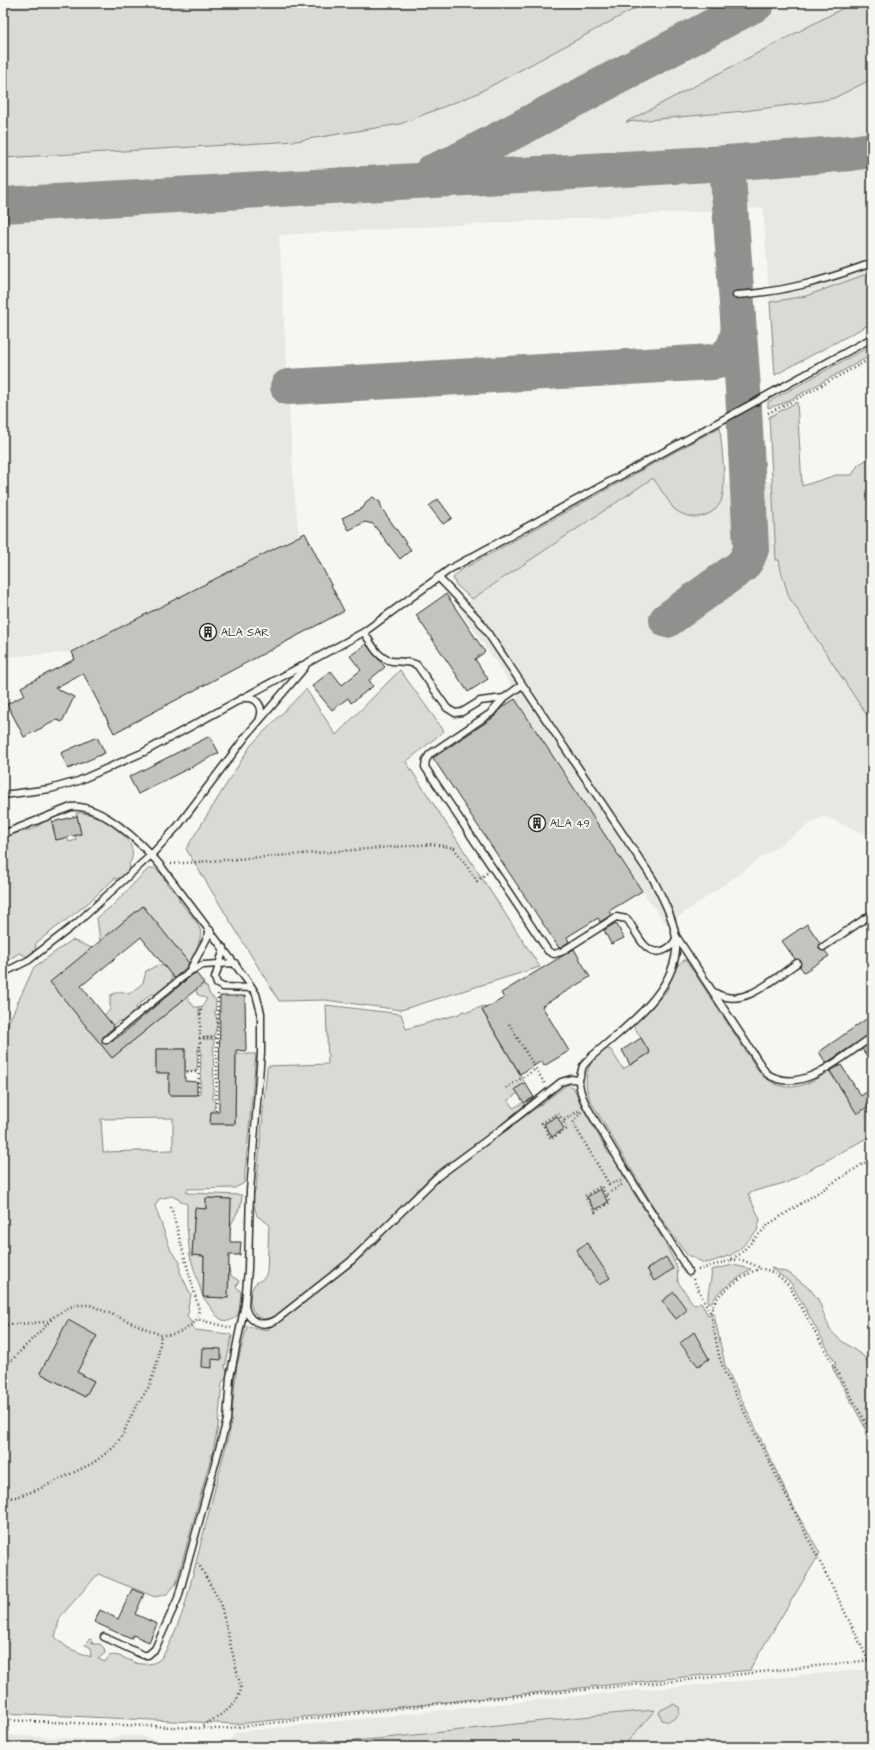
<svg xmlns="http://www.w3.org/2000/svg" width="875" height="1750" viewBox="0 0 875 1750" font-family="'Architects Daughter',sans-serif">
  <rect width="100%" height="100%" fill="#f6f6f2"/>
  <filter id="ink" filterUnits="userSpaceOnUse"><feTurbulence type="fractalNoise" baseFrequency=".025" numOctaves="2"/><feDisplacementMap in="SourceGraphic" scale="8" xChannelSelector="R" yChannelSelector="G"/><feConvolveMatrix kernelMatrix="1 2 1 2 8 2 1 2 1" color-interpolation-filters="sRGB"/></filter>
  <g filter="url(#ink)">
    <g fill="#e7e7e3">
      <path d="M3,3H872V323L775,375L763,208L279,235L294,490L299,536L72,652L3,657Z"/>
      <path d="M653,478L674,509L682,514L694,517L706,515L717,507L723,492V484L772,481L776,559H779L781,571L789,597L872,723V837L823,816L798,832L667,925L642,891L515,699L519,696L459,608Z"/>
      <path d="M872,1669V1747H3V1735L107,1740L117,1736H140L164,1742L220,1745L225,1741L228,1742L237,1732L577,1696Z"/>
    </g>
    <g fill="#d9d9d5" stroke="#828280" fill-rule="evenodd">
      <path d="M3,3H645L476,94L400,124L296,141L3,158Z"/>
      <path d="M853,3H872V78L870,80L834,98L820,101L744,111L626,122Z"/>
      <path d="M872,272V323L775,375L770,302L806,296Z"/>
      <path d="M872,345V355L784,403L768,408V402Z"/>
      <path d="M797,402L802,486L836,475H852L858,465L872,456V723L789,597L781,571L779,560H776L769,417Z"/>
      <path d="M720,427C721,446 727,481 722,498C720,507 711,514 703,516C692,519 682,515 674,509L653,478L472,599L456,585L453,578L459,571Z"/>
      <path d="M400,670L444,731L406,762L540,967L401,1010L325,1000L279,1001L186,849L251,745L306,689L336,735Z"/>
      <path d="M76,813C98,810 146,842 129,864L130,869L124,877L117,879L115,878L87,904L36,943L35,952L28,957L19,953L3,964V836C16,832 35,832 44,821L51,819L54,822L52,823L56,840L67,837L69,842L76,840L75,836L81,834Z"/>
      <path d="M154,868L161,873L169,887H174L179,894V900C203,932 208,926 189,964L143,906L100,941L97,918L113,905L148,869Z"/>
      <path d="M72,940L92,948L51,982L112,1058L187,997L194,1007H199V1016L203,1005L207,999L197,994L196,989L202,984L207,987L210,995L216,1000L215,1014L218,1021L214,1037H205L203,1039H214L213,1098L215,1103L214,1110L211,1112L210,1124H235L236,1054H256L244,1183L235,1188L187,1189V1193L242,1195L241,1205L230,1227L231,1199L206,1198V1209H195L192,1255L204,1256L203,1297L228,1298L229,1269L231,1276L238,1280L239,1283L236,1286L241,1292L239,1312L237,1316L229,1321L222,1320L217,1316L203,1297L190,1256L187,1227V1204L172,1196L159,1199L155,1206L171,1251L180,1262V1272L191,1295L188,1307L189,1311L187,1315L195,1330L229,1334L232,1336L225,1367L228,1375L222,1383L218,1427L213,1450L176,1584L167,1594L155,1597L98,1574L60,1617L55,1637L68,1648L91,1657L90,1647L85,1645L88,1640L91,1639L93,1644H100L104,1648L105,1653L98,1659L105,1662L109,1656C118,1653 128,1660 136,1663C143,1665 154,1665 160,1659C168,1651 181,1617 185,1605L230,1430L237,1365L247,1326L268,1330L272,1324H276L350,1267L371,1249L395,1222L441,1179L568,1084L574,1088L580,1103L609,1154L615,1158L623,1172V1176L663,1239L677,1267L678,1282L694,1305L701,1303L708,1315L714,1314L725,1365L796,1512L820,1553L751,1667V1670L237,1724L3,1713V1035L34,967ZM201,1048L200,1095H169V1073L156,1072V1049H185V1071H197L198,1049ZM173,1118V1150L103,1152L101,1119ZM49,1357L94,1381L85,1397L40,1373Z"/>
      <path d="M684,960H686L758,1070C782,1097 803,1088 829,1071L857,1113L872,1104V1135L788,1182L758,1190L748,1194L760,1219L757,1231L740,1249L731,1255L711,1262L704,1263L687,1255L681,1247L653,1206L590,1100C582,1079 586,1061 606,1049L611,1050L623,1069L650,1053L633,1025L666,992L676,967Z"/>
      <path d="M158,965L164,966L173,976L168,987L157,995L151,994L136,1007V1011L122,1022L119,1021L113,1025L104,1015L110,1010V996C115,992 123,990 129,994L143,983L146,971Z"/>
      <path d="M326,1005L401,1014L406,1029L459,1014L463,1011L467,1012L484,1006L486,1008L482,1011L525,1083L515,1089L518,1093L508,1100L513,1108L534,1097L500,1126L432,1175L356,1253L275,1316C255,1327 245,1303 253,1287C256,1281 262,1281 265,1277C266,1275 266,1273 267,1272L269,1224L257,1216L252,1198L256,1189L267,1068L268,1066L328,1064Z"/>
      <path d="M733,1265L751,1269L719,1292L713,1301L709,1303C705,1296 713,1280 711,1270Z"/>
      <path d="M771,1268L789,1273L810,1289L818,1299L830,1330L839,1339L866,1358L869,1367L872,1391V1440L832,1367L836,1364L791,1283Z"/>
      <path d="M673,1704L679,1707C682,1716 670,1724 662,1720L659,1713L661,1710Z"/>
      <path d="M655,1710L623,1747H291L316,1744L320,1741L325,1740L331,1743C439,1734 547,1719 655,1710Z"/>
    </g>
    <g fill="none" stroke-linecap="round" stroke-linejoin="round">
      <g stroke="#90908e" stroke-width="36">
        <path d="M432,172L458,161L757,3"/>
        <path d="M3,205L727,163L851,153L872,150"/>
        <path d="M288,387L713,362C728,360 736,348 738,333"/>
        <path d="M667,620L742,566L747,559L751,549L743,389L727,163"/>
      </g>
    </g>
    <g fill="#c3c3c0" stroke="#2b2b2b">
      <path d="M373,497L380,502L382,509L411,550L400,559L373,524L365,522L349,530L342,518L363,508L367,501Z"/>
      <path d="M438,499L452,518L443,524L429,506Z"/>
      <path d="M305,533L344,611L114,733L83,673L55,688L74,697L62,722L57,720L24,737L7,704L25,695L21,687L75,659L72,652Z"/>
      <path d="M446,594L485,652L475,659L488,679L468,692L416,615Z"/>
      <path d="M366,644L385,667L369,680L373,686L351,703L348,698L332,710L312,686L331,671L342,685L361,670L350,656Z"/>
      <path d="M515,699L642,891L609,911L611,915L600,922L598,918L567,937L569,942L559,948L433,758L494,717L501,708Z"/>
      <path d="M210,736L219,753L138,794L129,777Z"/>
      <path d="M97,737L105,753L68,769L61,753Z"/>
      <path d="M77,816L81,834L56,840L52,822Z"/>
      <path d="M143,906L189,963L185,969L174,978L141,937L81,986L114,1027L103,1037L102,1043L107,1044L121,1035L192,975L196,973L204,983L112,1058L50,982Z"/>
      <path d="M616,923L624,938L611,944L604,930Z"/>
      <path d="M807,924L820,943L819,949L825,951L829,956L804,972L800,967L801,961L795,959L782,941Z"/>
      <path d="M574,949L590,977L542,1006L569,1051L544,1066L542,1061L520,1074L482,1010L504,998L501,993Z"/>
      <path d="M220,996H245L246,1051L236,1050L235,1124H210L211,1112H219Z"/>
      <path d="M872,1015V1033L826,1063L819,1052Z"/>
      <path d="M641,1038L650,1053L630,1065L622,1050Z"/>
      <path d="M872,1042V1063L862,1049Z"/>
      <path d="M156,1049H185V1081L197,1082V1095H169V1073H156Z"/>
      <path d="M841,1065L861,1096L872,1088V1104L857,1114L830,1071Z"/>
      <path d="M525,1083L534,1097L524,1103L515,1089Z"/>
      <path d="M557,1116L564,1129L552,1137L544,1124Z"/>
      <path d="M600,1189L608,1202L595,1210L587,1197Z"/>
      <path d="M206,1198L231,1199L230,1242H241L240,1255H229L228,1298L203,1297L204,1256L192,1255L195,1208L206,1209Z"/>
      <path d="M587,1243L610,1278L599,1285L576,1250Z"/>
      <path d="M666,1257L673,1269L654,1281L647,1269Z"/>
      <path d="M674,1292L687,1310L676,1319L662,1301Z"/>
      <path d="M68,1320L97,1336L77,1372L94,1381L85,1397L40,1373Z"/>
      <path d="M694,1332L709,1359L698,1366L680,1343Z"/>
      <path d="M202,1348L221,1349V1360L212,1359V1368L201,1367Z"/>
      <path d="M132,1589L144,1594L135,1614L157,1624L149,1642L133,1635L131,1639L94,1622L100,1610L118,1619Z"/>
    </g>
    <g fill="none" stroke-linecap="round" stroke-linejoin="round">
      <g stroke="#2b2b2b" stroke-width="9">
        <g id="service">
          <path d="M736,295C786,292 825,280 872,263"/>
          <path d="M364,632C371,643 378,659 392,661C401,662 409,661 417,665L447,708L455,713L462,712L480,701L504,698L522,685"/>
          <path d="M246,698C257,697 264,707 260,718"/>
          <path d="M504,698L491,713L430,754L426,760L425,767L548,951L554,954L561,952L616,917L627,919C636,930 644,956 662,951C668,949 673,945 676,939"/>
          <path d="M3,795L50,789L78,781L144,752L364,632L450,569L872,338"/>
          <path d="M3,834L71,807C101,803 142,844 160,865L249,983L256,994L261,1013V1053L250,1191L248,1269L245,1304L230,1377L227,1420L178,1598L155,1649L148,1655H143L104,1637"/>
          <path d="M676,936L766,1073C800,1098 844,1055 872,1037"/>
          <path d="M823,947L872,914"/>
          <path d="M224,948L215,978L217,984L223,987L252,988"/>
          <path d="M190,971L203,965L235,963"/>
          <path d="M3,973L29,960L78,922L151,855L178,826L247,735L305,667"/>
          <path d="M714,992C742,1011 775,978 797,963"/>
          <path d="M106,1040L189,972L207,938L210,930"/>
          <path d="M579,1080C579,1099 595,1119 604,1135C631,1181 661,1226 689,1272"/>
          <path d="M245,1306C248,1322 262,1328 276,1320L351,1261L437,1177L503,1128L561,1082L571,1079L579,1080L583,1066L591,1057C624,1028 681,989 676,939C674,919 662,897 653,879L479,620L438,577"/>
        </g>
      </g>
      <g stroke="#2b2b2b" stroke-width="2.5" stroke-dasharray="1 3" stroke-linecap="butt">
        <path d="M768,413L787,404L872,358"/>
        <path d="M171,864L432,844L454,848L477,881L487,873"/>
        <path d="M509,1024L545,1084"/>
        <path d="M199,1038H217"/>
        <path d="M187,1072H199"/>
        <path d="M506,1088L536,1069"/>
        <path d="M198,1095L201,1003"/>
        <path d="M216,1111L218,993"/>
        <path d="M581,1112L573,1123L609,1184L621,1181"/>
        <path d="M563,1121L558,1113L542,1123L551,1139L567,1129L563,1121L580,1110"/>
        <path d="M606,1195L601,1186L585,1196L595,1212L610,1202L606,1195L623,1184"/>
        <path d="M171,1207L199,1310L197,1319"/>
        <path d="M731,1260H742L761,1268"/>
        <path d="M698,1270L728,1261L740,1254L769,1224L872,1158"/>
        <path d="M693,1279L711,1314L719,1356L725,1373C772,1469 822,1563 868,1660"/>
        <path d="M711,1313C712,1306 716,1299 721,1294C727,1288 754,1268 761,1269C771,1269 783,1279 790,1287L872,1434"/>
        <path d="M3,1325L45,1322L68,1308L75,1305H90L161,1335C174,1336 190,1329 197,1319L231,1328"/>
        <path d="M3,1369L52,1319"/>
        <path d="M3,1498L16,1497L37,1490L93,1463L113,1448L122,1436L135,1408L150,1385L158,1359L161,1335"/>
        <path d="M198,1563L220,1602L241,1688C238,1708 218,1716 202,1726"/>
        <path d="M3,1720L221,1729L454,1702L686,1680L872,1660"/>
      </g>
      <use href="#service" stroke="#f6f6f2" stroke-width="6"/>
    </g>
  </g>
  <defs>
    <g id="building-ring" transform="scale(0.9)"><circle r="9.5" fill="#f6f6f2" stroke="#2b2b2b" stroke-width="1.5"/><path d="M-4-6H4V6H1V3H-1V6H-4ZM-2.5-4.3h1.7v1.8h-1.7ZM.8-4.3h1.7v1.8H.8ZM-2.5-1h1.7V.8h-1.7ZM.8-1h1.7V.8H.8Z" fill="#2b2b2b"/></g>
  </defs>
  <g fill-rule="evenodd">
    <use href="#building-ring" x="208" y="632"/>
    <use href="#building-ring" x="537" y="823"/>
  </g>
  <g text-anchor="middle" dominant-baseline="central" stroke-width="4" stroke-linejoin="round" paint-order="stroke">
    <g font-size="11" fill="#2b2b2b" stroke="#f6f6f2" text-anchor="start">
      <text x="221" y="632">ALA SAR</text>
      <text x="550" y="823">ALA 49</text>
    </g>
  </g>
  <rect width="875" height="1750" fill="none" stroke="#f6f6f2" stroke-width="16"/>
  <rect x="8" y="8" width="859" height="1734" fill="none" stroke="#2b2b2b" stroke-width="1.5" filter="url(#ink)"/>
</svg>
